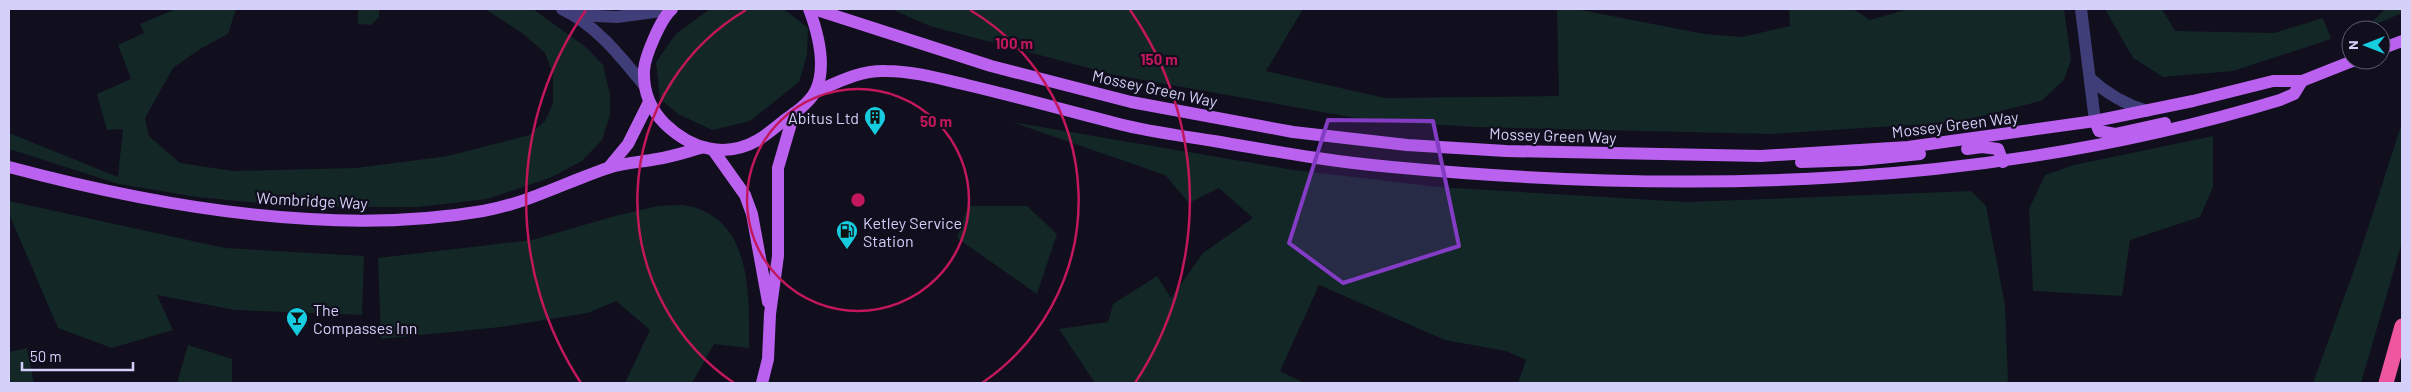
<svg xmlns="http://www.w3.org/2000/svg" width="2411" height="392" viewBox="0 0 2411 392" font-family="Barlow,sans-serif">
  <rect width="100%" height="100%" fill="#110e1e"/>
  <g fill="#122726">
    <path d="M176,9H236L228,34L200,49L173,68L145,118L149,136L180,163L233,171L356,168L448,156L529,135L545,121L553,103V74L545,53L522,33L485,9H533L587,48L603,65L610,94V115L602,140L582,161L552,177L487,199L417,207H349L289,206L197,197L119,184L9,149V133L118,177L123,129L107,130L97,94L131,79L118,45L144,33L140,24Z"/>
    <path d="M358,9H379V17L371,25L358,24Z"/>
    <path d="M710,9H784L808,28L807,55L799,82L750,121L712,130L678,114L660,99L656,62L676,34Z"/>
    <path d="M891,9H1303L1266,71L1385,98L1559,96L1557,9H1576L1704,34L1742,37L1790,26L1789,9H1853L1870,20L1908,9H2064L2071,60L2064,80L2041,101L1958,122L1772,134L1476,127L1372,121L1115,75L930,26Z"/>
    <path d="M2105,9H2162L2175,31L2274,33L2323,18L2331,39L2233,71L2163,77L2133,58Z"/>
    <path d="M2385,9H2402V13L2365,29Z"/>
    <path d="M1012,122L1294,170L1438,187L1687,202L1971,191L1986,206L2005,305L2008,383H1518L1526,360L1506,351L1445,340L1319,285L1280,371L1304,383H1095L1059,329L1108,322L1113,304L1157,276L1171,298L1203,253L1253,218L1219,188L1189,203L1165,175Z"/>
    <path d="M2402,123V242L2361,383H2313L2358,259Z"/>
    <path d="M2213,136V187L2200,217L2130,240L2122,296L2033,291L2029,209L2045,175L2074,165Z"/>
    <path d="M9,201L225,248L364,256L362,315L235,310L157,295L173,330L112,348L58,328L9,214Z"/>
    <path d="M658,206C667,206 679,204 688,206C753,219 749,297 749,348L714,344L692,383H625L650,330L616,301L588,313L501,327L381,339L378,258L532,240L615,216Z"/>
    <path d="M968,206H1027L1057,234L1037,294L957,238Z"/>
    <path d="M188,345L232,359V383H177Z"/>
    <path d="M27,348L34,383H9V352Z"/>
  </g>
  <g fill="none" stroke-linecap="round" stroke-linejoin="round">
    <g stroke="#403e78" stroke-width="12">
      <path d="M562,9C596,25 620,56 643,84"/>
      <path d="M2081,9L2095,121"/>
      <path d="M575,15L617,17L669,10"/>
      <path d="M2091,79C2108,95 2125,104 2147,111"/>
    </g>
    <g stroke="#ba62ef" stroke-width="12">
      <path d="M672,9C661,18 645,56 644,70C643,91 650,109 665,124C691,149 725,159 758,140C768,134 777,126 786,119C795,113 811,101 816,90C827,65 818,33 809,9"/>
      <path d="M814,9L991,66L1131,102L1293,132L1407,145L1506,151L1761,156L1908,147L2095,121L2193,101L2273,81H2302L2355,60"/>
      <path d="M2381,49L2402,41"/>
      <path d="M815,92C838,82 860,70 886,71C913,71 941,79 967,85C1018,97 1068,111 1119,124C1150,132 1183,136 1214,141C1273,151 1332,162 1392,167C1690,195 1991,188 2280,100L2294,94L2302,81"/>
      <path d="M2095,121L2099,131L2115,134L2165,123"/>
      <path d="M1967,149L1982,147L1998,149L2003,162"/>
      <path d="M713,150L745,195L752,214L768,302"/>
      <path d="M1801,162L1860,160L1920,154"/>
      <path d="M9,167C155,206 333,237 483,211C528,203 566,182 608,168C623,163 641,162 657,159C671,157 686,152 701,148"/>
      <path d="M609,167L628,144L649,102"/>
      <path d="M762,383L768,359L770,314L778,256V168L794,113"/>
    </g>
    <path stroke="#ee57a0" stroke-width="15" d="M2386,383L2402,326"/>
  </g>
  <path fill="#843cc5" fill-opacity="0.2" stroke="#843cc5" stroke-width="4" stroke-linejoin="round" d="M1328,120L1433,121L1459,246L1343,283L1289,243Z"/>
  <g fill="none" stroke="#c2185b" stroke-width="2.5">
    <circle cx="858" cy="200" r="111"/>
    <path d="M734 383A221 221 0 0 1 746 10M970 10A221 221 0 0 1 982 383"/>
    <path d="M581 383A332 332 0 0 1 586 10M1130 10A332 332 0 0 1 1135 383"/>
  </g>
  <defs>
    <g id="building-pin" transform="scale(1.125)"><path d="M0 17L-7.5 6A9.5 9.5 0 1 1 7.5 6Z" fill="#16cde0" stroke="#110e1e"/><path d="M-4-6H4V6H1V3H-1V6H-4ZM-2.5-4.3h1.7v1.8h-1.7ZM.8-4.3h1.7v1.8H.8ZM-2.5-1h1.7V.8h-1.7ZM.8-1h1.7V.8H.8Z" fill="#111"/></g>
    <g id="fuel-pin" transform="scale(1.125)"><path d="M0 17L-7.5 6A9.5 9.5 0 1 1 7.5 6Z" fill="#16cde0" stroke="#110e1e"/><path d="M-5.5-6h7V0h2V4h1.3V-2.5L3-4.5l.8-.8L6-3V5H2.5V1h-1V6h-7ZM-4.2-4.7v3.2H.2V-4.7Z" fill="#111"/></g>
    <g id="bar-pin" transform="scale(1.125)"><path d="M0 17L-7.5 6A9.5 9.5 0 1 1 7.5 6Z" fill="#16cde0" stroke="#110e1e"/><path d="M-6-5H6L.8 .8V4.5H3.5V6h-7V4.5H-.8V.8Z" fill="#111"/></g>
  </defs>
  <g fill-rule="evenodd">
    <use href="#building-pin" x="875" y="117"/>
    <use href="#fuel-pin" x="847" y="231"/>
    <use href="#bar-pin" x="297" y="318"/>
  </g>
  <g text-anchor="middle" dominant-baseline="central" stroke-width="4.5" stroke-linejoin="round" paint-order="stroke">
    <g font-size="16" fill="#d4d0fa" stroke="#110e1e">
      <text transform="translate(1155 88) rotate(12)">Mossey Green Way</text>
      <text transform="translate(1955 124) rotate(-7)">Mossey Green Way</text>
      <text transform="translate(1553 135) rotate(2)">Mossey Green Way</text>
      <text transform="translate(312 200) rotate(3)">Wombridge Way</text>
    </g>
    <g font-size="16" fill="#d4d0fa" stroke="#110e1e" text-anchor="start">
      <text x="859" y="117" text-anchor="end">Abitus Ltd</text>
      <text x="863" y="222">Ketley Service<tspan x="863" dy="18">Station</tspan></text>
      <text x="313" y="309">The<tspan x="313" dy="18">Compasses Inn</tspan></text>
    </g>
  </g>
  <circle cx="858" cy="200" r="8" fill="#c2185b" stroke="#110e1e" stroke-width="2.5"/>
  <g font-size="15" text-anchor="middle" font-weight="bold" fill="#c2185b" stroke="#110e1e" stroke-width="4.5" stroke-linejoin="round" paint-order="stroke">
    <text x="1014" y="49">100 m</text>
    <text x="1159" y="65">150 m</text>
    <text x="936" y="127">50 m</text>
  </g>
  <rect width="2411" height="392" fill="none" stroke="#d4d0fa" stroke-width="20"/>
  <g transform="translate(2366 45) rotate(270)"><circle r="24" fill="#110e1e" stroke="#5f5c76"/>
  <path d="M0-4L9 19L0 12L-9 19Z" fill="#16cde0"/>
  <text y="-8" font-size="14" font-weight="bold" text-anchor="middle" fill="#d4d0fa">N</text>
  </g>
  <path d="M22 362v8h111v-8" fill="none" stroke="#d4d0fa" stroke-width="2.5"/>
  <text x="30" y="362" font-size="15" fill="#d4d0fa" stroke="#110e1e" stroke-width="4" paint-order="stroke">50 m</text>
</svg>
